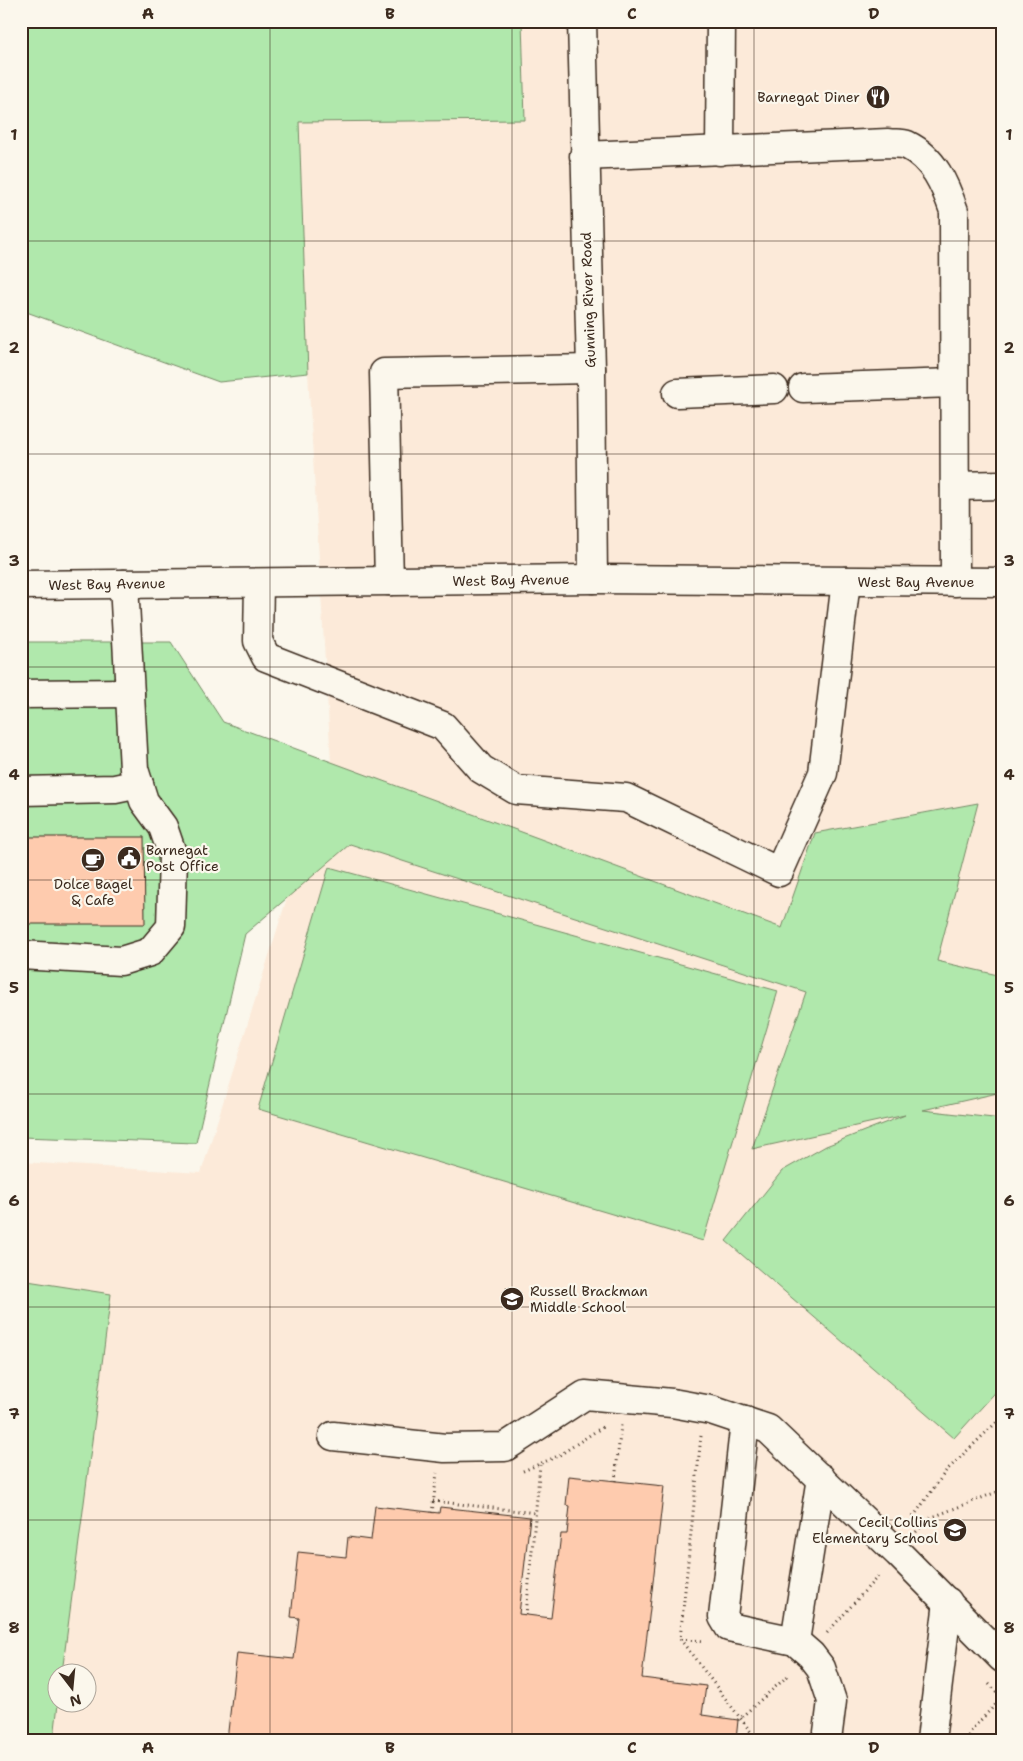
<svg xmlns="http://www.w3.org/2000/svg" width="1023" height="1761" viewBox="0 0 1023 1761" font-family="'Shantell Sans',sans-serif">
  <rect width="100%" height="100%" fill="#fbf7ec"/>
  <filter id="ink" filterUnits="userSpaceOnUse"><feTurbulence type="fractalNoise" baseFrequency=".02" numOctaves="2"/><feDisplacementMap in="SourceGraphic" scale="10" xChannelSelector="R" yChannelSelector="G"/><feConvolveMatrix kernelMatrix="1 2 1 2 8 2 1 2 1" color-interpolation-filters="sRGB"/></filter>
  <g filter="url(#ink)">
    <g fill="#fcead9" fill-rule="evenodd">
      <path d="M522,21H1002V976L936,961L977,803L815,833L783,929L331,762L308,373L299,121L525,120Z"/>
      <path d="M312,818L1002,1053V1740H21V1162L201,1173ZM58,1674H88V1704H58Z"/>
    </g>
    <g fill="#b0e8ac" stroke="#768965">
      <path d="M21,21H522L525,120L299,122L308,373L219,382L21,310Z"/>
      <path d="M21,642H171L223,722L782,928L815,833L978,803L937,961L1002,976V1092L923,1110L1002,1119V1385L954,1438L726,1241L782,1171L826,1146L905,1115L752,1149L806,992L350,844L245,934L196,1143L21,1137Z"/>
      <path d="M329,867L778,991L703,1241L258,1109Z"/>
      <path d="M21,1280L111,1294L62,1673L58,1674V1704L54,1738H21Z"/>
    </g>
    <g fill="#fecbae" stroke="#3b2a1e">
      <path d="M21,837H144L145,924H21Z"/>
      <path d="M569,1476L664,1486L642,1678L706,1686L702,1715L738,1720L736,1740H227L237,1653L294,1659L299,1618L291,1617L298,1552L346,1557L348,1537L371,1540L375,1506L439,1513L440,1507L530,1517L519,1614L551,1618L561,1534H567L570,1506L566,1505Z"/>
    </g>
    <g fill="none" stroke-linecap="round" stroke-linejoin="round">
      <g stroke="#3b2a1e" stroke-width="31">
        <g id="minor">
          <path d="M582,21L591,369L593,579"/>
          <path d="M720,151L721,21"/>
          <path d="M584,156L888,143C894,144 902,143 907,145C934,158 945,185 954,211L955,582"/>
          <path d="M803,388L954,383"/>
          <path d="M677,393L774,389"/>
          <path d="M955,486L1002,485"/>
          <path d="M389,581L384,373L591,369"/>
          <path d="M259,583L258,641L266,657L443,726L481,769L516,790L626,798L779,872L823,773L846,581"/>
          <path d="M21,694L130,693"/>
          <path d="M21,791L115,789L139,784"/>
          <path d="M21,955L121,961L150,952L171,927L173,856L163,827L144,801L134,769L124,584"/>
          <path d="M745,1421L723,1617L729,1627L795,1641L811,1655L821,1668L832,1701L827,1740"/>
          <path d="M333,1436L445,1448L505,1447L585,1395L672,1403L711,1410L768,1429L898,1553L1002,1658"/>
          <path d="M795,1641L821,1478"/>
          <path d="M931,1740L948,1602"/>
        </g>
      </g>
      <g stroke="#3b2a1e" stroke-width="31">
        <path id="major" d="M21,585L593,579L1002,582"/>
      </g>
      <g stroke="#3b2a1e" stroke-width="3" stroke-dasharray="1 4" stroke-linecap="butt">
        <path d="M701,1436L680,1639L704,1641"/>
        <path d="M523,1471L558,1456L604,1426"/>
        <path d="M615,1481L621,1425"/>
        <path d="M433,1501L536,1513"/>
        <path d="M432,1513L437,1473"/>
        <path d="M911,1526V1520L946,1471L1002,1417"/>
        <path d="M916,1532L930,1518L1002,1490"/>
        <path d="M526,1615L540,1465"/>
        <path d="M827,1633L880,1574"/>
        <path d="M680,1639L757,1740"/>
        <path d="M989,1684L1002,1697"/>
        <path d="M738,1720L790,1674"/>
        <path d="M966,1740L973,1728L1002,1698"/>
      </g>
      <use href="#minor" stroke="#fbf7ec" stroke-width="28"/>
      <use href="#major" stroke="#fbf7ec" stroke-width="28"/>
    </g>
  </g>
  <path fill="none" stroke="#3b2a1e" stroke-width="1" stroke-opacity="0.55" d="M270,21V1740M512,21V1740M754,21V1740M21,241H1002M21,454H1002M21,667H1002M21,880H1002M21,1094H1002M21,1307H1002M21,1520H1002"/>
  <defs>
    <g id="restaurant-disc" transform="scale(1.25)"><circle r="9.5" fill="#3b2a1e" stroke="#fbf7ec"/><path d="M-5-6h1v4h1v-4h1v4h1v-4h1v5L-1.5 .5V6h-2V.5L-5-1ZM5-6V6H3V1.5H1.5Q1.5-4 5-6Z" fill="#fff"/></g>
    <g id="civic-disc" transform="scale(1.25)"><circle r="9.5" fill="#3b2a1e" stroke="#fbf7ec"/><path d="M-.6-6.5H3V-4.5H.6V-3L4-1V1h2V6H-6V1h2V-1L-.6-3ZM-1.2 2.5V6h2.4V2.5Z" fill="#fff"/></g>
    <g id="cafe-disc" transform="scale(1.25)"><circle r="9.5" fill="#3b2a1e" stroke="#fbf7ec"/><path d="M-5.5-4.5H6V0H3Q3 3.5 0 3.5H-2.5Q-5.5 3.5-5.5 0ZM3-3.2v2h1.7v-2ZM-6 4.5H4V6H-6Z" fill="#fff"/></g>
    <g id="school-disc" transform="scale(1.25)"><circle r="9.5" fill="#3b2a1e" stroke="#fbf7ec"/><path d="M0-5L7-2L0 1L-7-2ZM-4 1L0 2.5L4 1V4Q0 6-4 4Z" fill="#fff"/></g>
  </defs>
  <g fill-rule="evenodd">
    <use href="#restaurant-disc" x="878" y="97"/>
    <use href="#civic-disc" x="129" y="858"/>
    <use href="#cafe-disc" x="93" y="860"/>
    <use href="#school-disc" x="512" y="1299"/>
    <use href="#school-disc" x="955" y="1530"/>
  </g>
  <g text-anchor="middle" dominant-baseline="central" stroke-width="4.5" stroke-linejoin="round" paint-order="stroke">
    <g font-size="14" fill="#3b2a1e" stroke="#fbf7ec" text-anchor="end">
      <text x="860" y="97">Barnegat Diner</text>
      <text x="146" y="850" text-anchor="start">Barnegat<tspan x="146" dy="16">Post Office</tspan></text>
      <text x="93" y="884" text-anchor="middle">Dolce Bagel<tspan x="93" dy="16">&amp; Cafe</tspan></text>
      <text x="530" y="1291" text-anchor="start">Russell Brackman<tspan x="530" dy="16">Middle School</tspan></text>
      <text x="938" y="1522">Cecil Collins<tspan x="938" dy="16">Elementary School</tspan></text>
    </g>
    <g font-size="14" fill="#3b2a1e" stroke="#fbf7ec">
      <text transform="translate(588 300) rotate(-92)">Gunning River Road</text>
      <text transform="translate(511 580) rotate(-1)">West Bay Avenue</text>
      <text x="916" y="582">West Bay Avenue</text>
      <text transform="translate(107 584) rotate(-1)">West Bay Avenue</text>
    </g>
  </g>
  <rect width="1023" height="1761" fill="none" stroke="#fbf7ec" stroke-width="55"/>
  <g transform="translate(72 1688) rotate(164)"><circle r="24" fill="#fbf7ec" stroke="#aea59a"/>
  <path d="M0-4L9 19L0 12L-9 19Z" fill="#3b2a1e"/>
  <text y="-8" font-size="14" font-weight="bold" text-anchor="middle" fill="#3b2a1e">N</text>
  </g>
  <rect x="28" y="28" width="968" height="1706" fill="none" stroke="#3b2a1e" stroke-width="2"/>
  <g font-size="16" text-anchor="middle" font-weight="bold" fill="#3b2a1e">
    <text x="148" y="19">A</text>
    <text x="390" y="19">B</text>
    <text x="632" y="19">C</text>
    <text x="874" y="19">D</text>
    <text x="14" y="140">1</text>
    <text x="1009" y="140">1</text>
    <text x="14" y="353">2</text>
    <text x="1009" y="353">2</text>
    <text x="14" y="566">3</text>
    <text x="1009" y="566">3</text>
    <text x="14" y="780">4</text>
    <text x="1009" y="780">4</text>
    <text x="14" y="993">5</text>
    <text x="1009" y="993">5</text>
    <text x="14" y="1206">6</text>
    <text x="1009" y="1206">6</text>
    <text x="14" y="1419">7</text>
    <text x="1009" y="1419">7</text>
    <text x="14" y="1633">8</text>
    <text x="1009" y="1633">8</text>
    <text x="148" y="1753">A</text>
    <text x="390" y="1753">B</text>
    <text x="632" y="1753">C</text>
    <text x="874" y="1753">D</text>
  </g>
</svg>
